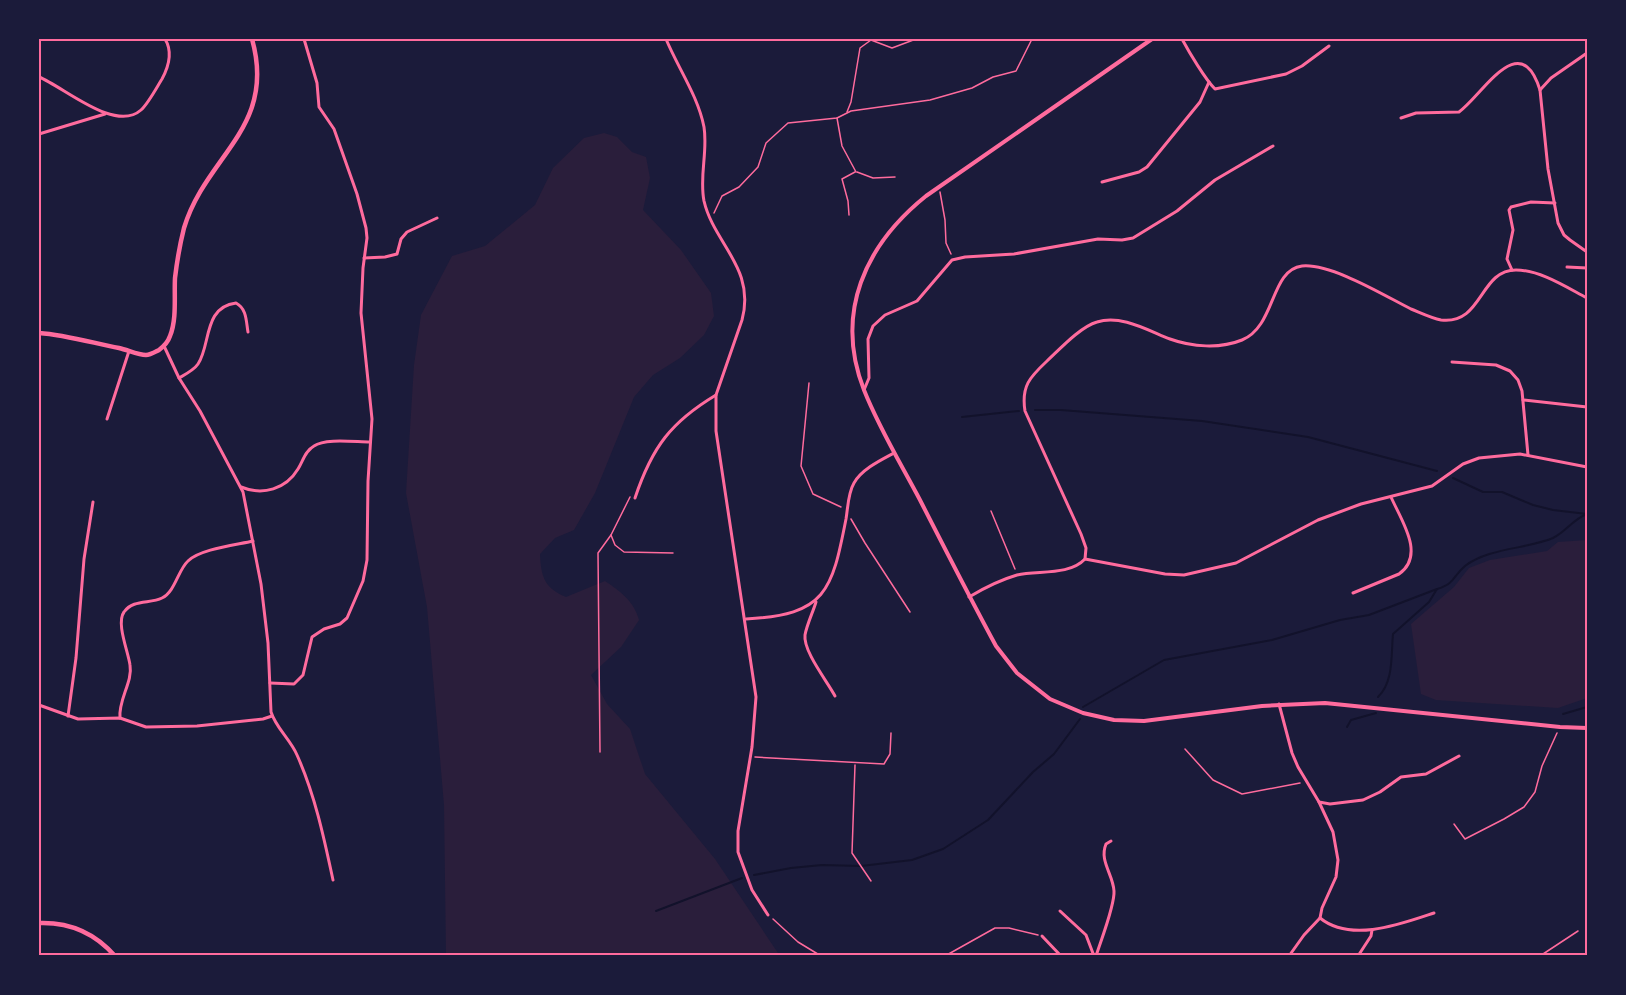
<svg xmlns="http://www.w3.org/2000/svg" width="1626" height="995" viewBox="0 0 1626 995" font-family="Ubuntu,sans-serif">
  <rect width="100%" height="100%" fill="#1b1b3a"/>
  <g fill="#2a1e3b">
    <path d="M604,133L617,137L632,152L646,157L650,178L643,210L681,250L711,293L714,316L704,335L680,358L653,375L634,397L595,493L574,530L555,538L540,554C541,576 544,588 566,597L605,581C620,591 634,601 639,620L621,647L591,675L607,704L630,729L645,774L715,859L780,956H446L444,805L427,607L406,493L414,365L421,315L452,256L485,246L535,205L553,168L584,138Z"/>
    <path d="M1587,540V698L1558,708L1436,700L1421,694L1411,624L1454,587L1469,568L1490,560L1547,551L1558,542Z"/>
  </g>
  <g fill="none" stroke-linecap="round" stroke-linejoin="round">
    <g stroke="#12122b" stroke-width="2">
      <path d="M1035,410H1061L1202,421L1308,437L1437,471"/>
      <path d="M962,417L1019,411"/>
      <path d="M1453,478L1483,492H1502L1533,505L1553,510L1587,514"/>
      <path d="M1378,697C1394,682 1391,654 1393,634L1429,602L1437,589C1455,584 1453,576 1465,566C1488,548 1527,549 1553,538C1566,532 1573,519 1587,514"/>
      <path d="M1083,707L1164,660L1272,640L1340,620L1369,615L1437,589"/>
      <path d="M1563,714L1587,707"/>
      <path d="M1347,727L1351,720L1376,713"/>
      <path d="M754,875L791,868L822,865L861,866L912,860L943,849L988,820L1033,772L1054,754L1080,719"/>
      <path d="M656,911L742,878"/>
    </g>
    <g stroke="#ff6b9d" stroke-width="1.5">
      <path d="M847,112L851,102L860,48L871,40L892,48L916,39"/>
      <path d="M837,118L842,146L856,172"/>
      <path d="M857,172L873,178L895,177"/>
      <path d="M940,192L945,220L946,243L951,254"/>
      <path d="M714,213L722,196L739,187L758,167L766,143L788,123L837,118L851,111L930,100L972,88L993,77L1016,71L1032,39"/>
      <path d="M849,215L848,201L842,179L855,172"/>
      <path d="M809,383L801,466L813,494L841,507"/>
      <path d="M991,511L1015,569"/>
      <path d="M851,519L865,543L910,612"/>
      <path d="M611,535L615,545L624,552L673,553"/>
      <path d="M1185,749L1213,780L1242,794L1300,783"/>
      <path d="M600,752L598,553L611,535L630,497"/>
      <path d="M755,757L884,764L890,754L891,733"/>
      <path d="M855,765L852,853L871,881"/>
      <path d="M1454,824L1465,839L1504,819L1524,807L1535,792L1542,766L1557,733"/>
      <path d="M773,919L798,942L821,956"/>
      <path d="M945,956L995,928H1009L1038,935"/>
      <path d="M1540,956L1578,931"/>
    </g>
    <g stroke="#ff6b9d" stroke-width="3">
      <path d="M666,39C678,68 698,96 704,127C708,152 699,176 704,201C714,244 756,268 742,320L716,395V431L756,697L752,747L738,831V852L752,890L768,915"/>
      <path d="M1182,39C1189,52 1205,79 1215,89L1286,74L1302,66L1329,46"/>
      <path d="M1587,53L1551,78L1540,90L1548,169L1558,223L1564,235L1570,240L1587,252"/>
      <path d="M39,77C64,87 115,133 141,110C148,104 157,87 162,79C169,66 173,52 165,39"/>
      <path d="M1401,118L1416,113L1459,112C1482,96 1520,26 1540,90"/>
      <path d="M39,134L105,114"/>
      <path d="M1102,182L1139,172L1147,167L1200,102L1209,82"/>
      <path d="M364,258L385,257L397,254L401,239L407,232L437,218"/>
      <path d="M1567,267L1587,268"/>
      <path d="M1512,270L1507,259L1513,230L1509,210L1511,207L1531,202L1555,203"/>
      <path d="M164,346L179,378L200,411L243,492L261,584L268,643L271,712C276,728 290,739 297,755C315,795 324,838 333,880"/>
      <path d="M1452,362L1496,365L1510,371L1518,380L1522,391L1528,455"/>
      <path d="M179,378C186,374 194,370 198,364C211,345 203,307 236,303C247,309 246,321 248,332"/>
      <path d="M864,390L869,378L868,339L873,326L885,315L917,301L952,260L965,257L1014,254L1098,239L1122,240L1133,238L1177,211L1215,180L1273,146"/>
      <path d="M1523,400L1587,407"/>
      <path d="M107,419L129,351"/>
      <path d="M241,487C263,496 286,489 298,469C303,461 305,451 314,446C325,438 355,442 370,442"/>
      <path d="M635,498C652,447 671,422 716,395"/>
      <path d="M1085,559L1165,574L1184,575L1236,563L1318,520L1361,504L1432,486L1463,464L1479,458L1520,454L1587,467"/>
      <path d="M1353,593L1399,574C1426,555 1401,520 1391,497"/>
      <path d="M969,597C984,588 1000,580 1017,575C1038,570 1069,576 1085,559L1086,548L1081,534L1025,411C1021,386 1030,377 1047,361C1060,349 1080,327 1097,322C1121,314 1149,331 1170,339C1192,347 1220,349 1242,340C1276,326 1270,270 1302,266C1331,263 1385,296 1411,309C1421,313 1431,318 1441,320C1483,325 1479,270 1516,270C1540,270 1566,287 1587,298"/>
      <path d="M816,602C813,612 807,624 805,635C803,651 827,681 835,696"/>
      <path d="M746,619C826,615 832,591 846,519C848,507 848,493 854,483C862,469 881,460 894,453"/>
      <path d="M270,683L294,684L303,675L312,637L324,629L340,624L347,618L363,581L367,560L368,481L372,419L361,313L363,268L367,238L366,228L357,194L334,129L319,107L317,83L304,39"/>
      <path d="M1279,704L1292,753L1298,767L1319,802L1333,832L1338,860L1336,877L1322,908L1320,918L1304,935L1289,956"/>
      <path d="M39,705L78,719L120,718L146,727L197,726L263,719L272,716"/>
      <path d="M68,716L76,658L84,559L93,502"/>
      <path d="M120,718C118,700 133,682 130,665C128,651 116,623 124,612C133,599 150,604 162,598C175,592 178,570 188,561C200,549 236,545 253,541"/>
      <path d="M1319,802L1330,804L1363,800L1380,792L1401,777L1426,774L1459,756"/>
      <path d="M1060,911L1086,935L1094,956"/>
      <path d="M1320,918C1351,943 1401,924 1434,913"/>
      <path d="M1042,936L1061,956"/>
      <path d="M1096,956C1101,940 1115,905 1114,891C1113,874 1099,861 1106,844L1111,841"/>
      <path d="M1358,956L1371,936L1372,930"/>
    </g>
    <path stroke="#ff6b9d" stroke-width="4" d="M1152,39L926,196C865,245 834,313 864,390C879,428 901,464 920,500C945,549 970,598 996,646L1017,673L1050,699L1083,713L1114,720L1144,721L1262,706L1325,703L1560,727L1587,728"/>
    <g stroke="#ff6b9d" stroke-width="4.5">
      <path d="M39,333C66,335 93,343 119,348C128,350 138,355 146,355C150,355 155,352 159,350C163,347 168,342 170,336C177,319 174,296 175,278C177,261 180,244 184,228C206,155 277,128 252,39"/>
      <path d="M39,923C69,922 95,933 115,956"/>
    </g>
  </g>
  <rect width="1626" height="995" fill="none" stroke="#1b1b3a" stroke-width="81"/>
  <rect x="40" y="40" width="1546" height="914" fill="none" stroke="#ff6b9d" stroke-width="2"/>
</svg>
